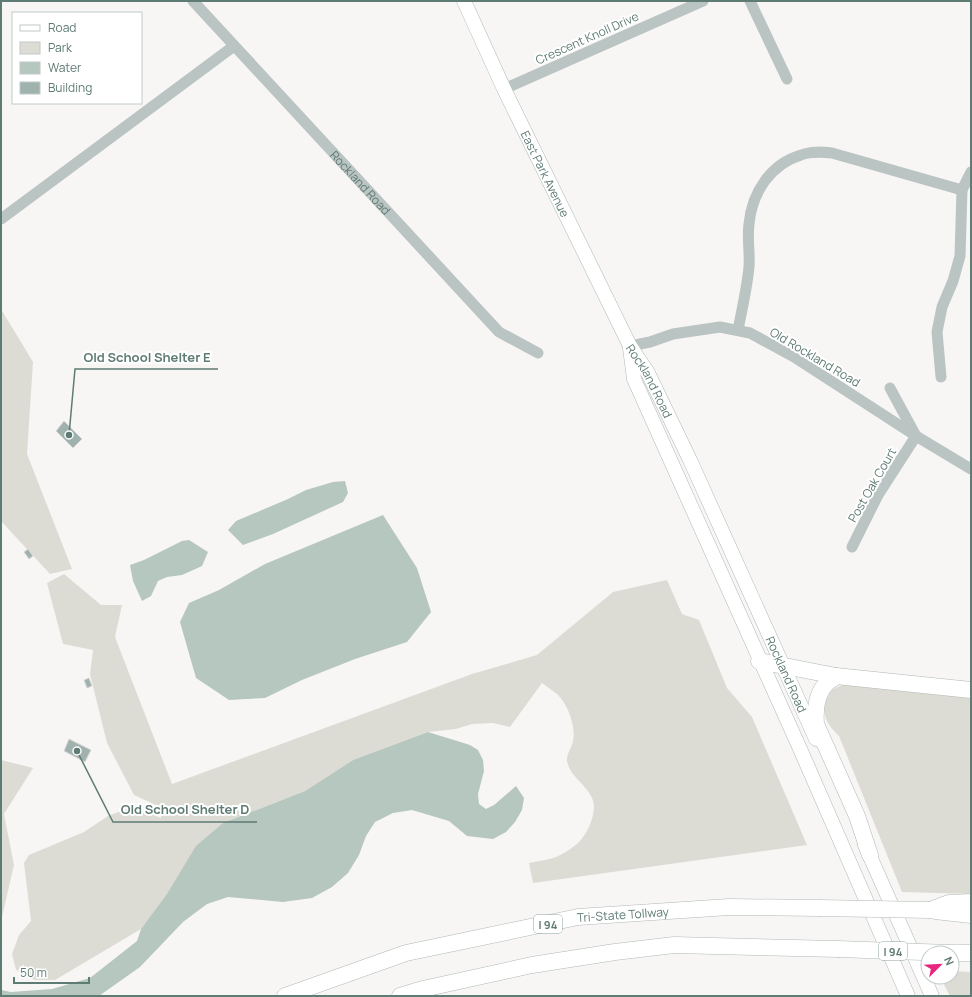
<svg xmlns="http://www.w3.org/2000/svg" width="972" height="997" viewBox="0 0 972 997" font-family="Manrope,sans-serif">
  <rect width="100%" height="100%" fill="#f8f6f5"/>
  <g fill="#dddcd4">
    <path d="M1,309L33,362L27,454L72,569L50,574L1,521Z"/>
    <path d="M64,574L101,605H122L115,637L172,784L472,674L537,655L613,592L667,580L682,614L699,620L727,688L752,717L807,845L533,883L529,863C538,861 547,860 556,857C561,855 574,847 579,842C588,833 598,811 592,798C586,784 570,777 567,761C566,755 572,747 573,741C576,727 568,704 557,694C552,690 547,687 542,683L510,727L493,723L472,724L456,729L428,732L353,760L305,791L223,823L141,929L55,980H35L16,970L12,954L19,935L31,921L24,863L29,855L84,832L108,816L126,809L142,810L161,818L160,807L134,795L107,743L90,674L93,650L63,644L47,583Z"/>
    <path d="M855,678L971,694V894L902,892L839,736C826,723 824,718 824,700L832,690Z"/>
    <path d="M1,760L33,768L4,814L14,865L1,921Z"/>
    <path d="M952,971L971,972V996H950L940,977H952Z"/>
  </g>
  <g fill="#b5c7bf">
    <path d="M345,481L348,493L343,502L273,534L243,545L228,530L236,521L288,499L306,490L333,482Z"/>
    <path d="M383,515L417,568L431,612L407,642L355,659L302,680L265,698L229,700L196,678L180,622L189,603L219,590L265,564Z"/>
    <path d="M189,540L208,552L202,566L182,575L167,577L158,581L151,596L142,601L133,581L130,565L144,560L182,541Z"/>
    <path d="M428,732L470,745L478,750L483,760L484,771L478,794L479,804L486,809L494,805L516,786L524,798L522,810L515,822L506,832L493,839L467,836L449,821L412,810L393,813L375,822L366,836L359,855L348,873L332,887L312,898L283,902L228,897L207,904L183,922L140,967L99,996H1V990L11,992L52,989L90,978L137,941L141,929L167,894L196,846L223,823L305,791L353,760Z"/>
  </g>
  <g fill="#a0b2ae" stroke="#dad8d8">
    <path d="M64,421L82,439L73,448L56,431Z"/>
    <path d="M28,549L33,556L29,559L24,552Z"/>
    <path d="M89,678L92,686L87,688L84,680Z"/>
    <path d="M69,739L91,750L85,762L64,751Z"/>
  </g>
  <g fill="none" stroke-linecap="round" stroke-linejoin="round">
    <g stroke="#aeb9b6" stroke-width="15">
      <g id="major">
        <path id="s2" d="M464,1L504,89L630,346L648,373L690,460L816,739"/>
        <path d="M630,348L634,379L801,751L908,996"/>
        <path d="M865,845L932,996"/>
      </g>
    </g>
    <g stroke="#b0b9b7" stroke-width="17">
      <g id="highway">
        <path d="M759,661L836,676L971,690"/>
        <path d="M836,676C833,679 829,681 826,684C816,694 815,710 816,724L857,816L870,855"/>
        <path d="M930,910L949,903L971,902"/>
        <path d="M935,911L971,915"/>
        <path d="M949,953H971"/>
        <path id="s3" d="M285,996L406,953L578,917L729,907L819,908"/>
        <path d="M400,996L423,989L532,965L615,952L674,945L838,949"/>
      </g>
    </g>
    <g stroke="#bac4c2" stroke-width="11">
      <path id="s1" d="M193,1L499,332L538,353"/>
      <path d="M750,1L787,79"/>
      <path d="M504,89L703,1"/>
      <path d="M1,219L234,46"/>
      <path d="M738,330C742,309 747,288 749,267C750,252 747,238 749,224C752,192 771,164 801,155C811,151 822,152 832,153L962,190"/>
      <path d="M630,346L650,342L673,334L720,327L750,333L794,357L916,436L971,469"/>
      <path d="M941,377L937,332L942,307L953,281L960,256L962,190L971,172"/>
      <path d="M852,547L878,495L916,436L890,388"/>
    </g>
    <use href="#major" stroke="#fff" stroke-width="14"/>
    <use href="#highway" stroke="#fff" stroke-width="16"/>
    <g stroke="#b0b9b7" stroke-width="17" stroke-linecap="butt">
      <g id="highway-bridge">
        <path d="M819,908L930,910"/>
        <path d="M838,949L949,953"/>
      </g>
    </g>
    <use href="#highway-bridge" stroke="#fff" stroke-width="16"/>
  </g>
  <g text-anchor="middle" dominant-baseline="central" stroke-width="4" stroke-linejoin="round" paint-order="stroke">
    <g fill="#fff" stroke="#8ea39e" stroke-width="1">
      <rect x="534" y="915" width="28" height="18" rx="3"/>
      <rect x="879" y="942" width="28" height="18" rx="3"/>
    </g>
    <g font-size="11" font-weight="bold" fill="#5e7b74">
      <text x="548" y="924">I 94</text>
      <text x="893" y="951">I 94</text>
    </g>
    <g font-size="12" fill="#5e7b74" stroke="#fff">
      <text transform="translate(587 38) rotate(-24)">Crescent Knoll Drive</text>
      <text stroke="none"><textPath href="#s2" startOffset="191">East Park Avenue</textPath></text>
      <text stroke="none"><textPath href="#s1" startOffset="247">Rockland Road</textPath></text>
      <text transform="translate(815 357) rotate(31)">Old Rockland Road</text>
      <text stroke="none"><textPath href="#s2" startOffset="423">Rockland Road</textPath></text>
      <text transform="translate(872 485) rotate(-60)">Post Oak Court</text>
      <text stroke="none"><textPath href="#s2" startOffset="747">Rockland Road</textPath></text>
      <text stroke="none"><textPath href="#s3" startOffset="349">Tri-State Tollway</textPath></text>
    </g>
  </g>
  <path fill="none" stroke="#5e7b74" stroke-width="1.5" d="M69 435L75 369H218M77 751L113 822H257"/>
  <g fill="#5e7b74" stroke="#fff" stroke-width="1.5">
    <circle cx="69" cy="435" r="4"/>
    <circle cx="77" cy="751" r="4"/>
  </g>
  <g font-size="13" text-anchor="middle" font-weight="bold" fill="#5e7b74" stroke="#fff" stroke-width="4" stroke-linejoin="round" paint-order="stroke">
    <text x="147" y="362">Old School Shelter E</text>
    <text x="185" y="814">Old School Shelter D</text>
  </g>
  <rect width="972" height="997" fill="none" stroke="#5e7b74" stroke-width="4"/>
  <rect x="12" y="12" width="130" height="92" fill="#ffffff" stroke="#bfcac7"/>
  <rect x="20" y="25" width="20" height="6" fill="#ffffff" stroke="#bfcac7"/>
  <text x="48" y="32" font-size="12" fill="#5e7b74">Road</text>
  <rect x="20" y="42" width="20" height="12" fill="#dddcd4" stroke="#bfcac7"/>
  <text x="48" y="52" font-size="12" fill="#5e7b74">Park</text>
  <rect x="20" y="62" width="20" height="12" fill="#b5c7bf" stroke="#bfcac7"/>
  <text x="48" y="72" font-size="12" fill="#5e7b74">Water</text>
  <rect x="20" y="82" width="20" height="12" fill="#a0b2ae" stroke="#bfcac7"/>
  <text x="48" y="92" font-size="12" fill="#5e7b74">Building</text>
  <g transform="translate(940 965) rotate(66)"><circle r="19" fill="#ffffff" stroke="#bfcac7"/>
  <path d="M0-3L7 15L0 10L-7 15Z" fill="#e8267e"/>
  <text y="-6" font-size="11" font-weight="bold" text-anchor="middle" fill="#5e7b74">N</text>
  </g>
  <path d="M14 977v6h75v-6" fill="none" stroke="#5e7b74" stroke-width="2"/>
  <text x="20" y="977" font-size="12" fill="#5e7b74" stroke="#ffffff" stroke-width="3" paint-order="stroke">50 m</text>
</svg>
